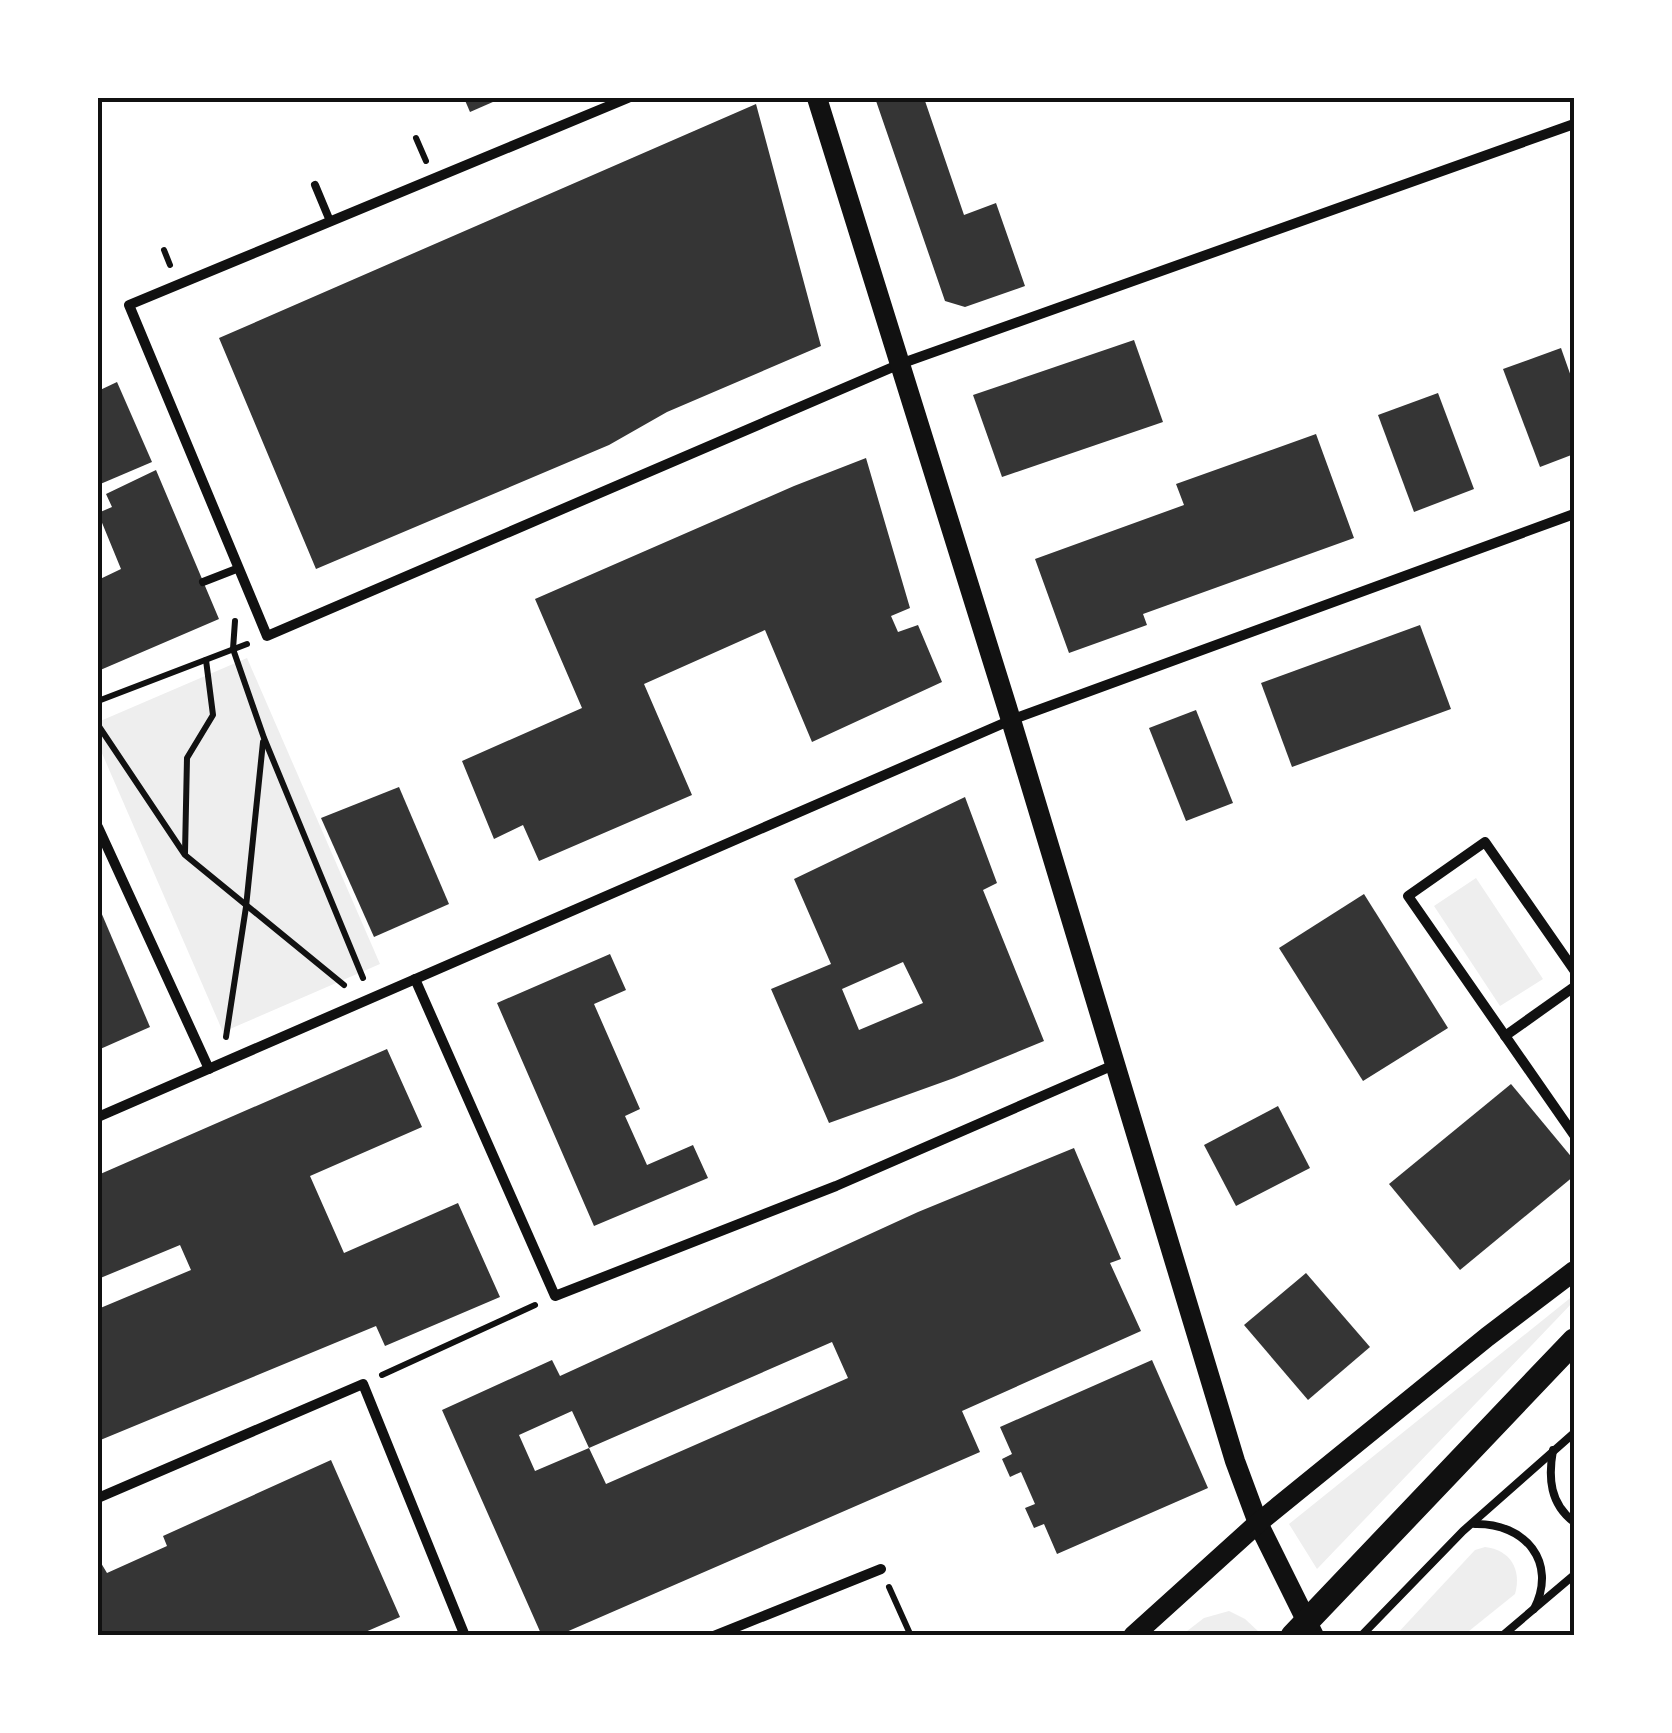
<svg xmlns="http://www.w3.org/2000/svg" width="1672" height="1733" viewBox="0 0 1672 1733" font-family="'PT Serif',serif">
  <rect width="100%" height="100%" fill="#fff"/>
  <g fill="#eee">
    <path d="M247,658L380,964L223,1032L98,744V722Z"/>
    <path d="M1476,878L1543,979L1500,1006L1434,906Z"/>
    <path d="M1574,1295V1301L1317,1569L1289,1524Z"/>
    <path d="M1485,1547C1510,1550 1522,1569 1515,1594L1464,1635H1396L1475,1550Z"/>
    <path d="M1229,1611L1245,1619L1260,1633L1182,1635L1204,1618Z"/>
  </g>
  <g fill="#353535" fill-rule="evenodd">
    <path d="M464,98H502L470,112Z"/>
    <path d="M875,98H924L964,215L996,203L1025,286L965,307L945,301Z"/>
    <path d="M756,104L821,346L667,412L609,445L316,569L219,338Z"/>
    <path d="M1134,340L1163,422L1002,477L973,395Z"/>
    <path d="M1561,348L1574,385V454L1540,467L1503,369Z"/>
    <path d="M117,382L152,462L98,485V391Z"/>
    <path d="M1438,393L1474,489L1414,512L1378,415Z"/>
    <path d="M1316,434L1354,538L1143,614L1147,625L1069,653L1035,559L1184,505L1176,484Z"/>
    <path d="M866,458L910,608L891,616L898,632L918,625L942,682L812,742L765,630L644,684L692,795L539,861L523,825L494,839L462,761L582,708L535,599L794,486Z"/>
    <path d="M156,470L219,619L98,671V580L121,569L98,513L112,507L106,494Z"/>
    <path d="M1420,625L1451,709L1292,767L1261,683Z"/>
    <path d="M1196,710L1233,803L1186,821L1149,728Z"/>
    <path d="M399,787L449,904L374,937L321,818Z"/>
    <path d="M965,797L997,883L983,890L1044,1041L954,1078L829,1123L771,989L831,964L794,879ZM903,962L923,1003L859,1030L842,989Z"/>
    <path d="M1364,894L1448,1028L1363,1081L1279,948Z"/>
    <path d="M98,905L150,1027L98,1050Z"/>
    <path d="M610,954L626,990L594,1004L640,1109L625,1116L647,1165L693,1145L708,1178L594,1226L497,1003Z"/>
    <path d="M387,1049L422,1127L310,1176L344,1253L458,1203L500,1297L385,1346L376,1326L98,1441V1309L191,1270L180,1245L98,1279V1175Z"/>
    <path d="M1511,1084L1574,1160V1176L1460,1270L1389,1184Z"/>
    <path d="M1278,1106L1310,1168L1236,1206L1204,1145Z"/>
    <path d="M1074,1148L1121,1259L1110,1263L1141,1331L962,1411L980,1452L557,1636H542L442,1410L552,1360L560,1376L918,1212ZM832,1342L848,1378L606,1484L589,1448L535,1471L519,1435L572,1411L589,1448Z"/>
    <path d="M1306,1273L1370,1347L1308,1400L1244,1325Z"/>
    <path d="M1152,1360L1208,1488L1057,1554L1044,1524L1034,1528L1025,1508L1035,1504L1021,1472L1010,1477L1002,1459L1012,1454L1000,1427Z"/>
    <path d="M331,1460L400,1617L356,1636H98V1565L101,1563L107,1573L167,1546L163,1536Z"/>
  </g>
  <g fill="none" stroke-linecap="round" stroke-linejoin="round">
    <g stroke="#111" stroke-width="6">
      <path d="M416,138L426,161"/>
      <path d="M164,250L170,265"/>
      <path d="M235,621L233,649L264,738L363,978"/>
      <path d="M98,701L247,644"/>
      <path d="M98,725L185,855L344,985"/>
      <path d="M185,853L187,758L213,715L206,660"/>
      <path d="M226,1037L246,907L263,742"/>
      <path d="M382,1375L535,1305"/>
      <path d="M889,1587L911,1636"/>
    </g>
    <g stroke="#111" stroke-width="8">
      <path d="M315,185L330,221"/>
      <path d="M203,582L239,568"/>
      <path d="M1553,1450C1548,1478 1550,1504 1574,1522"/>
      <path d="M1475,1524C1525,1523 1558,1562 1534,1609"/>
      <path d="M1361,1636L1463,1531L1574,1433"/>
      <path d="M1502,1636L1574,1575"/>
    </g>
    <g stroke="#111" stroke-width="10">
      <path d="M628,98L129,305L267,636L900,364L1574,124"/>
      <path d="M98,827L209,1069"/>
      <path d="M1574,970L1485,842L1408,896L1574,1135"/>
      <path d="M415,979L555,1296L836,1186L1116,1064"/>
      <path d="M1505,1036L1574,987"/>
      <path d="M98,1117L1011,720L1574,514"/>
      <path d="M98,1498L363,1384L465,1636"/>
      <path d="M714,1636L881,1569"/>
    </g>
    <g stroke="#111" stroke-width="20">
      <path d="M817,98L1011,720L1235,1461L1258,1523L1314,1636"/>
      <path d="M1133,1636L1258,1523L1487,1337L1574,1271"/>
    </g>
    <path stroke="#111" stroke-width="25" d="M1293,1636L1574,1341"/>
  </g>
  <rect width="1672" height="1733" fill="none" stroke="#ffffff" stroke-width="200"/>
  <rect x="100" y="100" width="1472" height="1533" fill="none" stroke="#111" stroke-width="4"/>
</svg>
